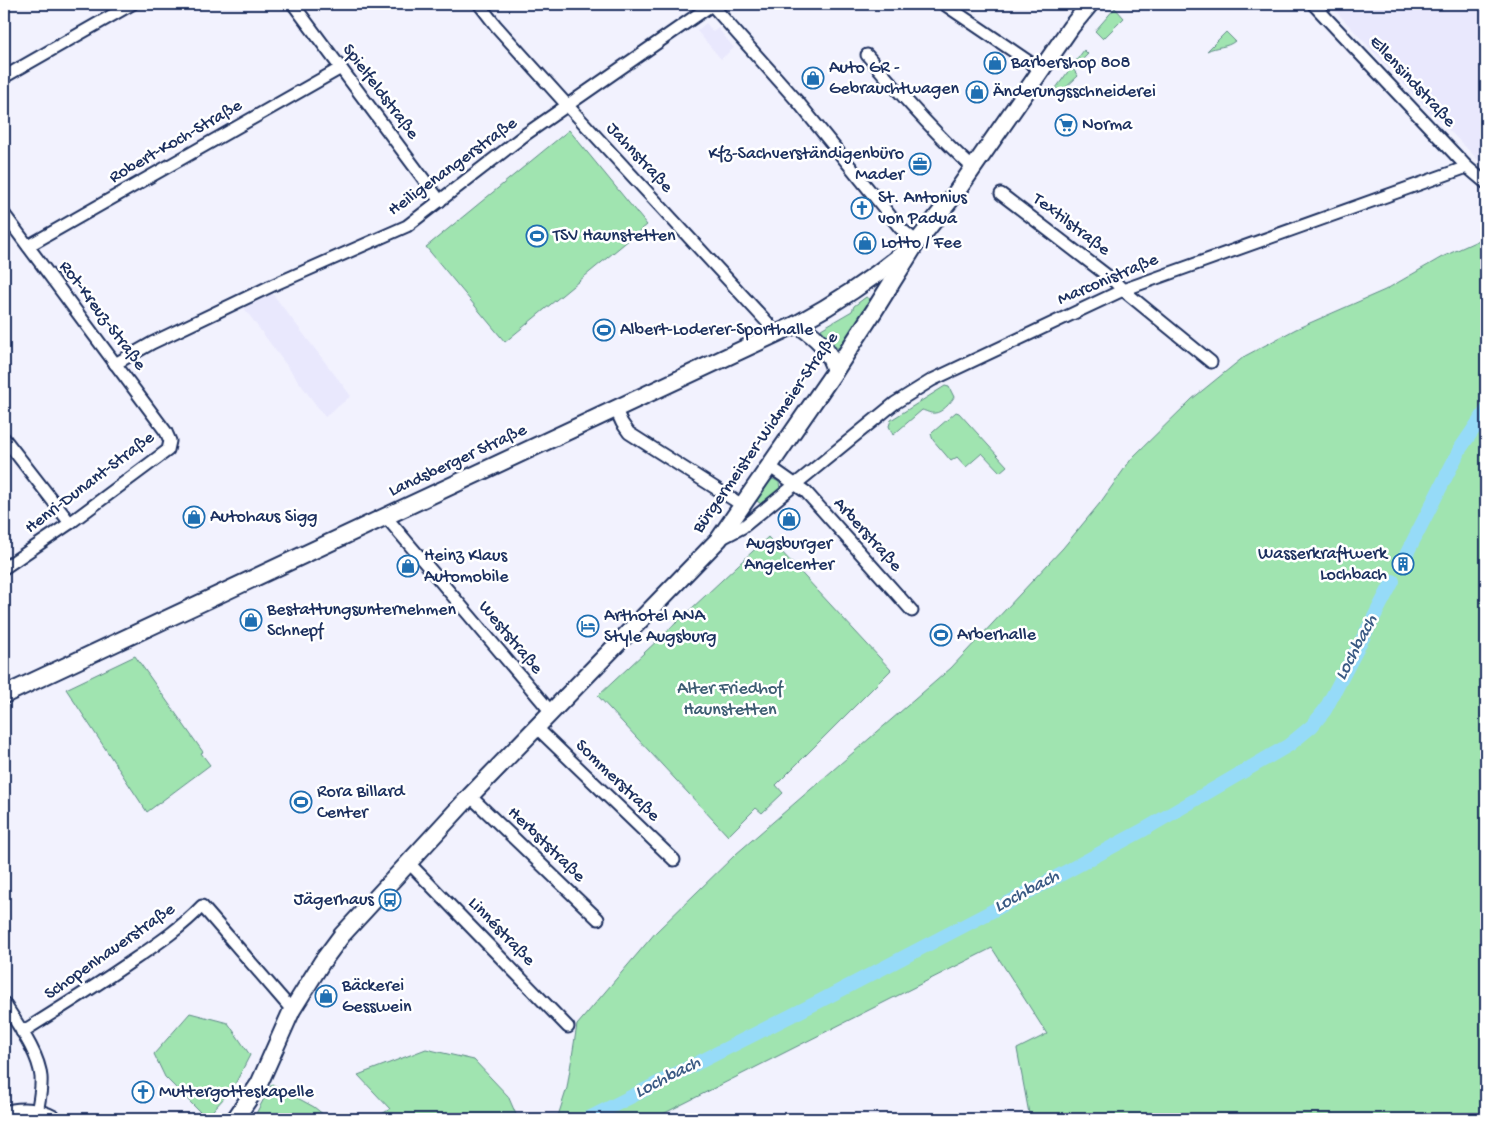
<svg xmlns="http://www.w3.org/2000/svg" width="1490" height="1123" viewBox="0 0 1490 1123" font-family="'Gochi Hand',sans-serif">
  <rect width="100%" height="100%" fill="#f2f2fe"/>
  <filter id="ink" filterUnits="userSpaceOnUse"><feTurbulence type="fractalNoise" baseFrequency=".02" numOctaves="2"/><feDisplacementMap in="SourceGraphic" scale="10" xChannelSelector="R" yChannelSelector="G"/><feConvolveMatrix kernelMatrix="1 2 1 2 8 2 1 2 1" color-interpolation-filters="sRGB"/></filter>
  <g filter="url(#ink)">
    <g fill="#e9e8fd">
      <path d="M1329,4H1486V168L1394,74Z"/>
      <path d="M706,23L713,32L718,28L734,48L721,59L697,31Z"/>
      <path d="M272,293L351,396L325,417L244,308Z"/>
    </g>
    <g fill="#a0e4b0" stroke="#5e8a87">
      <path d="M1115,8L1124,18L1103,39L1095,31Z"/>
      <path d="M1226,32L1235,41C1227,48 1216,46 1207,51Z"/>
      <path d="M1084,50L1088,54L1073,69L1078,76L1060,93L1056,88Z"/>
      <path d="M569,130L647,225L505,342L426,247Z"/>
      <path d="M1486,237V1119H1030L1017,1049L1047,1034L992,948L653,1119H557L567,1088L577,1025L656,932L736,854L951,668L1063,548L1100,503L1132,458L1192,399L1245,356L1296,329L1385,290L1442,257Z"/>
      <path d="M866,297L870,299V302L840,348H836L821,329L852,311L854,306Z"/>
      <path d="M945,386L949,387L954,397C951,403 941,413 935,413C931,414 926,411 922,410L893,435L889,426L891,420Z"/>
      <path d="M956,412L959,413L1007,466L1000,472L982,453L966,467L957,457L951,461L933,440L931,434L933,432Z"/>
      <path d="M773,479L779,482L780,489L766,502L761,504L757,501V499L769,481Z"/>
      <path d="M768,537L891,670L776,785L783,793L762,813L756,808L728,836L598,696Z"/>
      <path d="M135,656L203,752L201,753L210,765L147,812L66,689Z"/>
      <path d="M190,1013L228,1023L250,1055L233,1088L206,1118L165,1077L154,1054Z"/>
      <path d="M426,1049L474,1060L508,1096L518,1119H374L390,1109L358,1075Z"/>
      <path d="M272,1084L314,1107L329,1119H253Z"/>
    </g>
    <g fill="none" stroke-linecap="round" stroke-linejoin="round">
      <g stroke="#96dbf8" stroke-width="14">
        <path d="M1406,555L1460,449L1486,411"/>
        <path d="M587,1119L818,1002L1023,895L1145,829L1289,745L1312,726L1325,710L1393,581"/>
      </g>
      <g stroke="#1b2f5e" stroke-width="15">
        <g id="street">
          <path d="M293,4L440,201"/>
          <path d="M479,4L496,26L567,105L767,322L775,335"/>
          <path d="M711,4L798,102L900,228L917,242"/>
          <path d="M944,4L1041,70"/>
          <path d="M1313,4L1467,167L1486,183"/>
          <path d="M867,55C900,94 934,133 972,167"/>
          <path d="M4,77L132,4"/>
          <path d="M1001,194L1113,280L1123,290L1211,362"/>
          <path d="M4,214L166,432L170,441L168,450L70,523L4,568"/>
          <path d="M28,246L341,68"/>
          <path d="M115,364L152,343L271,286L407,226L526,134L713,4"/>
          <path d="M616,410L622,423L629,433L742,505"/>
          <path d="M4,438L70,523"/>
          <path d="M769,466L806,492L912,611"/>
          <path d="M386,517L551,712"/>
          <path d="M720,539L743,527L895,403L932,380L1123,290L1467,167"/>
          <path d="M536,727L674,860"/>
          <path d="M470,796L598,919"/>
          <path d="M408,862L568,1027"/>
          <path d="M4,1003C17,1024 39,1053 41,1077C42,1089 39,1101 37,1113"/>
          <path d="M22,1032C59,1009 96,986 132,961C157,944 181,928 202,906L292,1010"/>
        </g>
      </g>
      <g stroke="#1b2f5e" stroke-width="20">
        <g id="secondary">
          <path d="M797,324C818,338 828,347 835,371"/>
          <path d="M4,695L797,324C836,303 872,279 906,251"/>
          <path d="M4,1115C20,1109 38,1111 53,1119"/>
          <path d="M235,1119L259,1084L292,1010L322,962L342,935L470,796L719,539L835,371L874,311L917,242L955,194L1071,27L1090,4"/>
        </g>
      </g>
      <use href="#street" stroke="#fff" stroke-width="11"/>
      <use href="#secondary" stroke="#fff" stroke-width="16"/>
    </g>
  </g>
  <defs>
    <g id="shop-ring" transform="scale(1.125)"><circle r="9.5" fill="#fff" stroke="#1f6fb2" stroke-width="1.5"/><path d="M-5-2.5h2.3a2.7 3.5 0 0 1 5.4 0H5L5.5 6h-11ZM-1.5-2.5h3a1.5 2.3 0 0 0-3 0Z" fill="#1f6fb2"/></g>
    <g id="supermarket-ring" transform="scale(1.125)"><circle r="9.5" fill="#fff" stroke="#1f6fb2" stroke-width="1.5"/><path d="M-6-5.5h2.5l.6 2H6L4.5 2H-2.5L-4.4-4H-6ZM-1.5 3.2a1.3 1.3 0 1 0 .1 0ZM3 3.2a1.3 1.3 0 1 0 .1 0Z" fill="#1f6fb2"/></g>
    <g id="office-ring" transform="scale(1.125)"><circle r="9.5" fill="#fff" stroke="#1f6fb2" stroke-width="1.5"/><path d="M-6-3h4V-5.5h4V-3h4V5H-6ZM-1-4.5V-3h2v-1.5ZM-6 0V1H6V0Z" fill="#1f6fb2"/></g>
    <g id="church-ring" transform="scale(1.125)"><circle r="9.5" fill="#fff" stroke="#1f6fb2" stroke-width="1.5"/><path d="M-1.2-6h2.4v3.5h3.3v2.4h-3.3V6h-2.4V-.1h-3.3v-2.4h3.3Z" fill="#1f6fb2"/></g>
    <g id="stadium-ring" transform="scale(1.125)"><circle r="9.5" fill="#fff" stroke="#1f6fb2" stroke-width="1.5"/><path d="M0-5a6.5 5 0 1 0 0 10a6.5 5 0 1 0 0-10ZM-3.5-1.8h7v3.6h-7Z" fill="#1f6fb2"/></g>
    <g id="building-ring" transform="scale(1.125)"><circle r="9.5" fill="#fff" stroke="#1f6fb2" stroke-width="1.5"/><path d="M-4-6H4V6H1V3H-1V6H-4ZM-2.5-4.3h1.7v1.8h-1.7ZM.8-4.3h1.7v1.8H.8ZM-2.5-1h1.7V.8h-1.7ZM.8-1h1.7V.8H.8Z" fill="#1f6fb2"/></g>
    <g id="hotel-ring" transform="scale(1.125)"><circle r="9.5" fill="#fff" stroke="#1f6fb2" stroke-width="1.5"/><path d="M-6-4.5h1.5V1H6V5H4.5V3h-9V5H-6ZM-4 0a1.8 1.8 0 1 1 3.6 0ZM.5 0V-2.5h3Q6-2.5 6 0Z" fill="#1f6fb2"/></g>
    <g id="bus-ring" transform="scale(1.125)"><circle r="9.5" fill="#fff" stroke="#1f6fb2" stroke-width="1.5"/><path d="M-5-6H5V4H4V6H2V4H-2V6H-4V4H-5ZM-3.5-4V0h7V-4ZM-3.5 1.2v1.5H-2V1.2ZM2 1.2v1.5H3.5V1.2Z" fill="#1f6fb2"/></g>
  </defs>
  <g fill-rule="evenodd">
    <use href="#shop-ring" x="995" y="63"/>
    <use href="#shop-ring" x="813" y="78"/>
    <use href="#shop-ring" x="977" y="92"/>
    <use href="#supermarket-ring" x="1066" y="125"/>
    <use href="#office-ring" x="920" y="164"/>
    <use href="#church-ring" x="862" y="208"/>
    <use href="#stadium-ring" x="537" y="236"/>
    <use href="#shop-ring" x="865" y="243"/>
    <use href="#stadium-ring" x="604" y="330"/>
    <use href="#shop-ring" x="194" y="517"/>
    <use href="#shop-ring" x="789" y="519"/>
    <use href="#building-ring" x="1403" y="564"/>
    <use href="#shop-ring" x="408" y="566"/>
    <use href="#shop-ring" x="251" y="620"/>
    <use href="#hotel-ring" x="588" y="626"/>
    <use href="#stadium-ring" x="941" y="635"/>
    <use href="#stadium-ring" x="301" y="802"/>
    <use href="#bus-ring" x="390" y="900"/>
    <use href="#shop-ring" x="326" y="996"/>
    <use href="#church-ring" x="143" y="1092"/>
  </g>
  <g text-anchor="middle" dominant-baseline="central" stroke-width="5" stroke-linejoin="round" paint-order="stroke">
    <g font-size="18" fill="#1b2f5e" stroke="#fff" text-anchor="start">
      <text x="1011" y="63">Barbershop 808</text>
      <text x="829" y="68">Auto GR -<tspan x="829" dy="21">Gebrauchtwagen</tspan></text>
      <text x="993" y="92">Änderungsschneiderei</text>
      <text x="1082" y="125">Norma</text>
      <text x="904" y="154" text-anchor="end">Kfz-Sachverständigenbüro<tspan x="904" dy="21">Mader</tspan></text>
      <text x="878" y="198">St. Antonius<tspan x="878" dy="21">von Padua</tspan></text>
      <text x="553" y="236">TSV Haunstetten</text>
      <text x="881" y="243">Lotto / Fee</text>
      <text x="620" y="330">Albert-Loderer-Sporthalle</text>
      <text x="210" y="517">Autohaus Sigg</text>
      <text x="789" y="544" text-anchor="middle">Augsburger<tspan x="789" dy="21">Angelcenter</tspan></text>
      <text x="1387" y="554" text-anchor="end">Wasserkraftwerk<tspan x="1387" dy="21">Lochbach</tspan></text>
      <text x="424" y="556">Heinz Klaus<tspan x="424" dy="21">Automobile</tspan></text>
      <text x="267" y="610">Bestattungsunternehmen<tspan x="267" dy="21">Schnepf</tspan></text>
      <text x="604" y="616">Arthotel ANA<tspan x="604" dy="21">Style Augsburg</tspan></text>
      <text x="957" y="635">Arberhalle</text>
      <text x="317" y="792">Rora Billard<tspan x="317" dy="21">Center</tspan></text>
      <text x="374" y="900" text-anchor="end">Jägerhaus</text>
      <text x="342" y="986">Bäckerei<tspan x="342" dy="21">Gesswein</tspan></text>
      <text x="159" y="1092">Muttergotteskapelle</text>
    </g>
    <g font-size="18" fill="#1b2f5e" stroke="#fff">
      <text transform="translate(1412 82) rotate(47)">Ellensindstraße</text>
      <text transform="translate(380 92) rotate(53)">Spielfeldstraße</text>
      <text transform="translate(176 142) rotate(-30)">Robert-Koch-Straße</text>
      <text transform="translate(639 158) rotate(47)">Jahnstraße</text>
      <text transform="translate(453 167) rotate(-36)">Heiligenangerstraße</text>
      <text transform="translate(1071 225) rotate(37)">Textilstraße</text>
      <text transform="translate(1108 280) rotate(-23)">Marconistraße</text>
      <text transform="translate(102 316) rotate(53)">Rot-Kreuz-Straße</text>
      <text transform="translate(766 433) rotate(-55)">Bürgermeister-Widmeier-Straße</text>
      <text transform="translate(458 461) rotate(-25)">Landsberger Straße</text>
      <text transform="translate(90 483) rotate(-37)">Henri-Dunant-Straße</text>
      <text transform="translate(867 535) rotate(48)">Arberstraße</text>
      <text transform="translate(510 638) rotate(50)">Weststraße</text>
      <text transform="translate(617 781) rotate(44)">Sommerstraße</text>
      <text transform="translate(546 845) rotate(44)">Herbststraße</text>
      <text transform="translate(501 932) rotate(46)">Linnéstraße</text>
      <text transform="translate(110 952) rotate(-35)">Schopenhauerstraße</text>
    </g>
    <g font-size="18" fill="#3c5c72" stroke="#fff">
      <text x="730" y="689">Alter Friedhof<tspan x="730" dy="21">Haunstetten</tspan></text>
    </g>
    <g font-size="19" font-style="italic" fill="#3a5a84" stroke="#fff">
      <text transform="translate(1357 648) rotate(-62)">Lochbach</text>
      <text transform="translate(1027 892) rotate(-28)">Lochbach</text>
      <text transform="translate(668 1078) rotate(-27)">Lochbach</text>
    </g>
  </g>
  <rect width="1490" height="1123" fill="none" stroke="#fff" stroke-width="20"/>
  <rect x="10" y="10" width="1470" height="1103" fill="none" stroke="#1b2f5e" stroke-width="2" filter="url(#ink)"/>
</svg>
